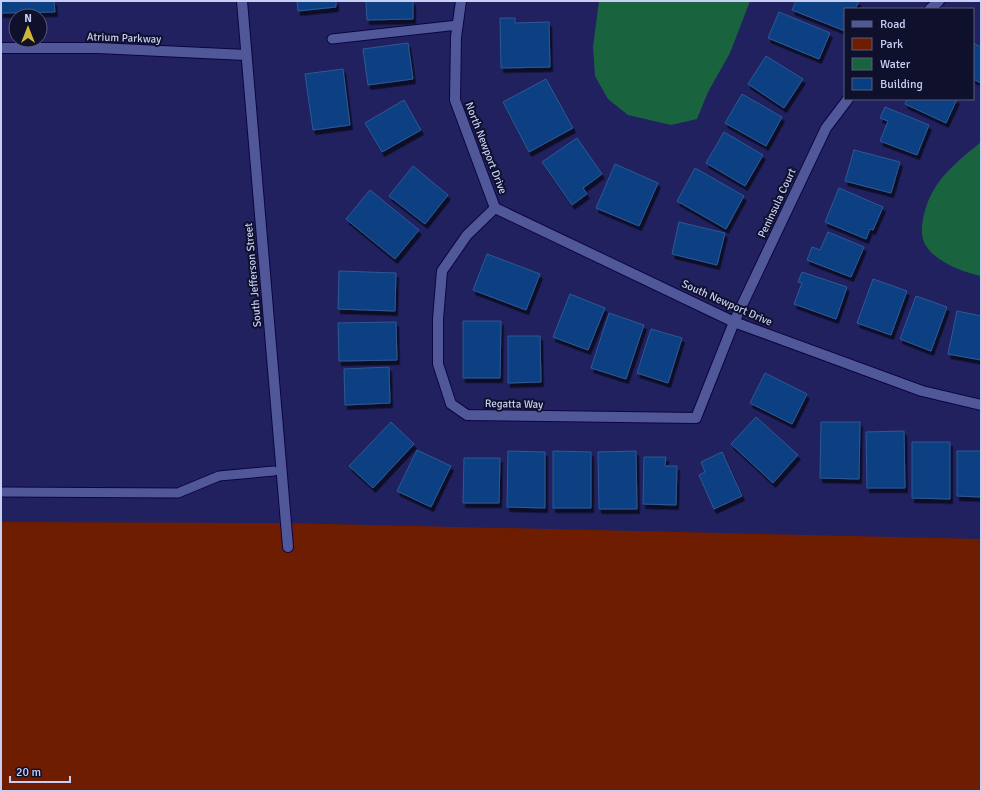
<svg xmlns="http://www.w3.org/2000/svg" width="982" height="792" viewBox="0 0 982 792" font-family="Signika,sans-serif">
  <defs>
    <filter id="shadow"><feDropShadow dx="2.5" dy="4.5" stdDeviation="0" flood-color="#0009"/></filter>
  </defs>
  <rect width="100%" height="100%" fill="#21215f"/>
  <path fill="#6e1d01" d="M1,522L286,523L981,539V791H1Z"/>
  <g fill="#19643f">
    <path d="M599,1H750L730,53L708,92L697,119L671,125L628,115L608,99L595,76L593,47Z"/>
    <path d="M981,142V276C961,272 924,258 922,234C921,221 926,204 932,193C942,173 964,156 981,142Z"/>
  </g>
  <g fill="#073f83" stroke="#2f5993" filter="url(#shadow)">
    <path d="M1,1H54L55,12L1,13Z"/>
    <path d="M297,1H336V7L298,11Z"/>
    <path d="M366,1H413V19L367,20Z"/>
    <path d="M796,1H859L855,9H845V31L792,10Z"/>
    <path d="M779,12L830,33L819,59L768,38Z"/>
    <path d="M500,18H515V23L549,22L550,67L501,68Z"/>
    <path d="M408,43L413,79L368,85L363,49Z"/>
    <path d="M973,43L981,47V83L973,79Z"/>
    <path d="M766,56L803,79L784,108L748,84Z"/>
    <path d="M343,69L350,125L313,130L305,74Z"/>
    <path d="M546,79L573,128L529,152L503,102Z"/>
    <path d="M742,94L782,117L766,146L725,123Z"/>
    <path d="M907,99H957L946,123L905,104Z"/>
    <path d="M404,100L421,130L382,152L365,123Z"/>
    <path d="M885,107L929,125L917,155L880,141L888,121L880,118Z"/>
    <path d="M724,132L763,155L745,186L706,163Z"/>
    <path d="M577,138L602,174L583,188L587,194L572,205L542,162Z"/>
    <path d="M854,150L900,162L891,193L845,181Z"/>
    <path d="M615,164L658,183L639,226L596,208Z"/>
    <path d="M413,166L448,195L425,224L389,196Z"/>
    <path d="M695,168L744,196L726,229L677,201Z"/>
    <path d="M839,188L883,207L873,230L870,229L866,239L825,222Z"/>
    <path d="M370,190L419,230L395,259L346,219Z"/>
    <path d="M679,222L725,233L717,265L672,254Z"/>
    <path d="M828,232L864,247L851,277L807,260L812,247L820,250Z"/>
    <path d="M487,254L540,274L526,310L473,290Z"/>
    <path d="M339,271L396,273L395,311L338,309Z"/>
    <path d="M802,272L847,287L836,319L794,304L802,283L798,282Z"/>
    <path d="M873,279L907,291L891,335L857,323Z"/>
    <path d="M570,294L605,308L588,350L553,337Z"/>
    <path d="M916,296L947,307L931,351L900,339Z"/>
    <path d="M957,311L981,316V360L948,354Z"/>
    <path d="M609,313L644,325L626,379L591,368Z"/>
    <path d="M463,321H501L500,378H463Z"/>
    <path d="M396,322L397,360L339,361L338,323Z"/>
    <path d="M651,329L682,338L668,383L637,373Z"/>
    <path d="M508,336H540L541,382L508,383Z"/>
    <path d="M389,367L390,403L345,405L344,369Z"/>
    <path d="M765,373L807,394L792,424L750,403Z"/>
    <path d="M756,417L798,455L773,483L731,444Z"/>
    <path d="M391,422L414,444L373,488L349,466Z"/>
    <path d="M821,422H860L859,479L820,478Z"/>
    <path d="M904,431L905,488H867L866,432Z"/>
    <path d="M912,442H950V499L912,498Z"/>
    <path d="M417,450L451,466L431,507L397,491Z"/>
    <path d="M508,451L545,452V508L507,507Z"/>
    <path d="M553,451L591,452V508H553Z"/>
    <path d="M636,451L637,509H599L598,452Z"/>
    <path d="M957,451H981V497L957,496Z"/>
    <path d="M722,452L742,496L714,509L699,475L705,472L701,462Z"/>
    <path d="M644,457H666L665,466H677L676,505L643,504Z"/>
    <path d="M464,458H500L499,503H463Z"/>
  </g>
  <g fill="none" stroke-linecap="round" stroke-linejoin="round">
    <g stroke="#0e0442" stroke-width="11">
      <g id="service">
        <path d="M332,39L458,25"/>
        <path d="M1,492L178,493L219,476L274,471"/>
      </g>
    </g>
    <g stroke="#0e0442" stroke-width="12">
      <g id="minor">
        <path d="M461,1L456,37L455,100L495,208"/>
        <path d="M930,9L939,1"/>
        <path d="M1,48H98L246,55"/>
        <path d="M495,208L467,235L442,271L438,319V364L451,404L467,415L696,418L734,322L826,128L848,99"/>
        <path d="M495,208L734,322L922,391L981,405"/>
      </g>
    </g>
    <g stroke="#0e0442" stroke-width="12">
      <path id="tertiary" d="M242,1L288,547"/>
    </g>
    <use href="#service" stroke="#51589a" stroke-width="9"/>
    <use href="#minor" stroke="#51589a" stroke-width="10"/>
    <use href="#tertiary" stroke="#51589a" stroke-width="10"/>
  </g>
  <g text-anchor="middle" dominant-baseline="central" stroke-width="4" stroke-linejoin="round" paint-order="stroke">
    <g font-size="11" fill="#c8cff4" stroke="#0f102b">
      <text transform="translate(124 38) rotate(2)">Atrium Parkway</text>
      <text transform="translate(486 148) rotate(69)">North Newport Drive</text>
      <text transform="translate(777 203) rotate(-65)">Peninsula Court</text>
      <text transform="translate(253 275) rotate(-95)">South Jefferson Street</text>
      <text transform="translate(727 303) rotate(24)">South Newport Drive</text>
      <text transform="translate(514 404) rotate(1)">Regatta Way</text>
    </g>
  </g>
  <rect width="982" height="792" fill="none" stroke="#c8cff4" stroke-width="4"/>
  <rect x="844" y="8" width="130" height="92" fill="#0f102b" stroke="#595c7b"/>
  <rect x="852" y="21" width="20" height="6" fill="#51589a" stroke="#595c7b"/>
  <text x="880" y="28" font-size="12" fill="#c8cff4">Road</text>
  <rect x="852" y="38" width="20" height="12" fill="#6e1d01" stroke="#595c7b"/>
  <text x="880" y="48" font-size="12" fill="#c8cff4">Park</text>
  <rect x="852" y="58" width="20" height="12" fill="#19643f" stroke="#595c7b"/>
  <text x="880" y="68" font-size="12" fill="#c8cff4">Water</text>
  <rect x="852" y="78" width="20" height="12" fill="#073f83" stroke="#595c7b"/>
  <text x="880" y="88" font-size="12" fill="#c8cff4">Building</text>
  <g transform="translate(28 28)"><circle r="19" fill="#0f102b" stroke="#595c7b"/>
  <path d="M0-3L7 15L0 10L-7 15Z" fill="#d1b736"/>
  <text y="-6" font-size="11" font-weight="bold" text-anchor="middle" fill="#c8cff4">N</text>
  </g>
  <path d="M10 776v6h60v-6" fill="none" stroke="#c8cff4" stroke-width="2"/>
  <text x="16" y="776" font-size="12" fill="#c8cff4" stroke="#0f102b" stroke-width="3" paint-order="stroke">20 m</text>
</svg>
